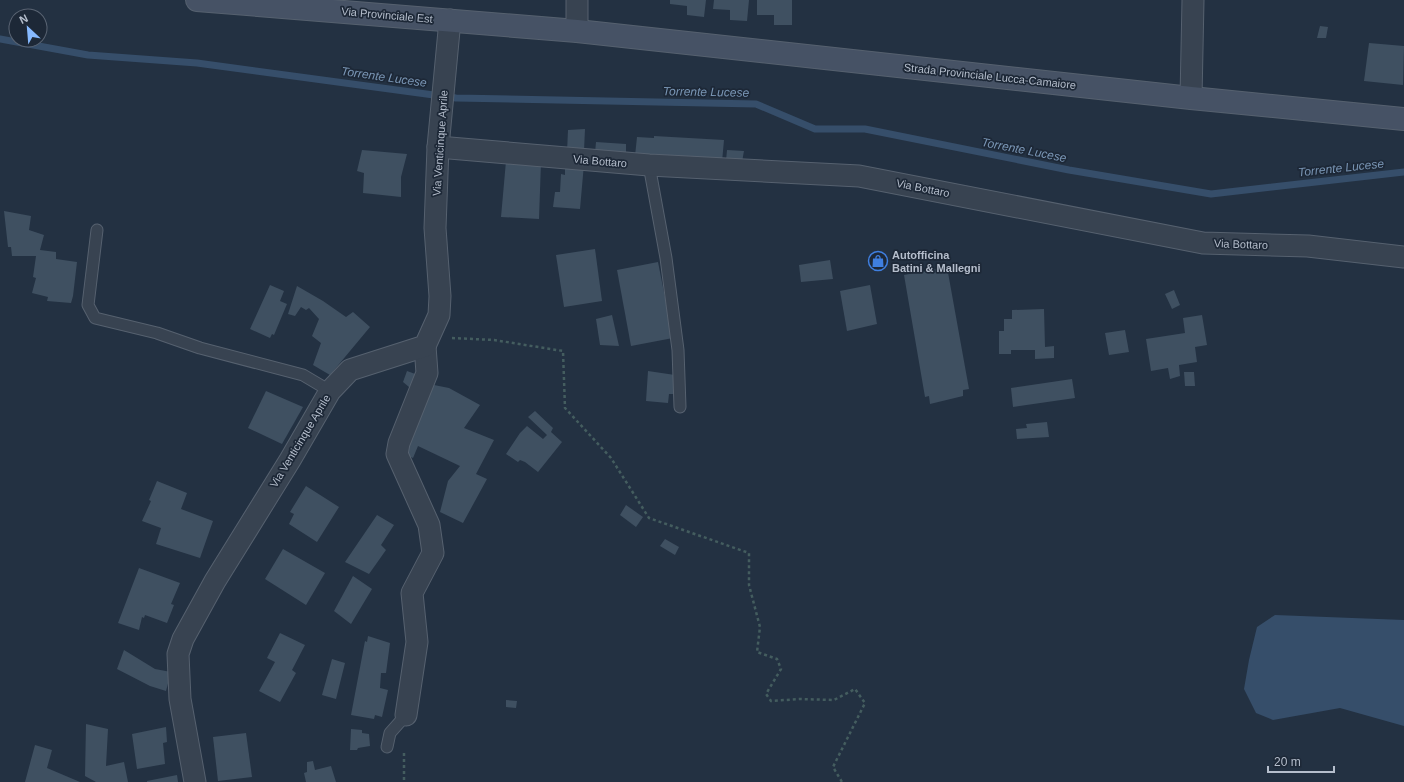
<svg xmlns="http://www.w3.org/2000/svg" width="1404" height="782" viewBox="0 0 1404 782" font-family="Arial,sans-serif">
  <rect width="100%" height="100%" fill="#233142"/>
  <path fill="#364e6a" d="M1275,615L1404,620V726L1340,708L1273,720L1256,713L1244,689L1249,660L1257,627Z"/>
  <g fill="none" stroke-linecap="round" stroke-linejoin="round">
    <path stroke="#364e6a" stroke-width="7" d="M0,39L88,55L197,63L456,98L756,104L815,129H865L1069,170L1211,194L1404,172"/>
  </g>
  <g fill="#3f5061">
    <path d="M670,0H706L704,17L687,15V6L670,4Z"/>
    <path d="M714,0H749L747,21L730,20V10L713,9Z"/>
    <path d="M757,0H792V25H774V15H757Z"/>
    <path d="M1320,26L1328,27L1326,38H1317Z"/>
    <path d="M1369,43L1404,46L1403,85L1364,81Z"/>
    <path d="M585,129L584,151L567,152L568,130Z"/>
    <path d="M654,136L724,140L722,162L635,156L637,137L654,138Z"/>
    <path d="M596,142L626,144V155L595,153Z"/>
    <path d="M362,150L407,154L401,177V197L363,193L364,173L357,171Z"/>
    <path d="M727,150L744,151L742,162L726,161Z"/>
    <path d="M506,161L541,162L539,219L501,217Z"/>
    <path d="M565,162L584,164L580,209L553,207L555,192H560L561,174L565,175Z"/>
    <path d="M4,211L31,216L29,230L44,235L40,250L56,252V259L77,262L73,296L71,303L47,301L48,297L32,293L36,278L33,277L36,256H12L11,247H8Z"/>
    <path d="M595,249L602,301L564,307L556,255Z"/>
    <path d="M830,260L833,279L801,282L799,265Z"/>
    <path d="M658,262L673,338L631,346L617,270Z"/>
    <path d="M947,267L969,389L963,390V396L930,404L929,396L925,397L904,275Z"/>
    <path d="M270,285L284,291L280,301L287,304L274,335L272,334L270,338L250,329Z"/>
    <path d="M870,285L877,324L847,331L840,291Z"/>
    <path d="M297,286L323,301L346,317L353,312L370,327L330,375L313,365L321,343L312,336L319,319L309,308L306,310L301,307L295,316L288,314Z"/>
    <path d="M1174,290L1180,305L1172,309L1165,294Z"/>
    <path d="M1044,309L1045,347L1054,346V358L1035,359V350H1011V354H999V331H1004V319H1012V310Z"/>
    <path d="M612,315L619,346L600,345L596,319Z"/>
    <path d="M1202,315L1207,345L1195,347L1197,362L1179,365L1180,376L1170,379L1168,368L1151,371L1146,339L1185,333L1183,318Z"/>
    <path d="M1125,330L1129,352L1109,355L1105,333Z"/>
    <path d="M407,371L418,375L413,384L409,387L403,382Z"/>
    <path d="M648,371L675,375L674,394H669L668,403L646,401Z"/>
    <path d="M1184,372H1194L1195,386H1185Z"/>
    <path d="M1072,379L1075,398L1013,407L1011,388Z"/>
    <path d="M434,385L449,388L480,405L464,428L494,440L476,474L487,479L463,523L440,512L448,481L460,466L418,446L413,458L400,452Z"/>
    <path d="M266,391L303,407L282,444L248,428Z"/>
    <path d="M535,411L553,428L551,432L562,442L538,472L525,462L520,460L518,462L506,454L520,433L527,426L543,439L547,435L528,417Z"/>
    <path d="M1047,422L1049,437L1017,439L1016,429L1027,428L1026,424Z"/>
    <path d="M157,481L187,493L181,509L213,521L200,558L156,544L161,528L142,521L151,501L149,500Z"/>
    <path d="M306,486L339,507L317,542L289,524L294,514L290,512Z"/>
    <path d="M626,505L643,517L636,527L620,515Z"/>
    <path d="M377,515L394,525L381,545L386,550L369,574L345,562Z"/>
    <path d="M665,539L679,547L675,555L660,546Z"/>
    <path d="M283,549L325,573L306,605L265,579Z"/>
    <path d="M139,568L180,583L171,604L174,605L167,623L145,615L144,618L142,617L139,630L118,623Z"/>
    <path d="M353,576L372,589L351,624L334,611Z"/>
    <path d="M280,633L305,645L292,670L296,673L280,702L259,691L275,662L267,658Z"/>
    <path d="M368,636L390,643L386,673H381L380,688L388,690L382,717L375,715L374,719L351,715L365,641L367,642Z"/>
    <path d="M124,650L155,669L171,672L166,691L150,686L117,669Z"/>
    <path d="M332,659L345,663L336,699L322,695Z"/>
    <path d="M506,700L517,701L516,708L506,707Z"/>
    <path d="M86,724L108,729L106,766L124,762L128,782H96L85,776Z"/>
    <path d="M166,727L167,742L163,743L165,764L137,769L132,734Z"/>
    <path d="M351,729L362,730V733L369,734L370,746L358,748L357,750H350Z"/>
    <path d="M246,733L252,777L218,781L213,737Z"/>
    <path d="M35,745L52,750L47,768L80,782H25Z"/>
    <path d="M313,761L315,770L331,766L336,782H306L304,773L307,772V762Z"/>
    <path d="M177,775L178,782H147V781Z"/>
  </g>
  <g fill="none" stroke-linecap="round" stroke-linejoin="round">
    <g stroke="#56616f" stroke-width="13">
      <g id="lane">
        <path d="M649,165L666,258L678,350L680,407"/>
        <path d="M97,230L88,305L95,318L157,333L200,348L303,375L330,391"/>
        <path d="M387,747L390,733L406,715"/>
      </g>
    </g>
    <g stroke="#56616f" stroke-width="23">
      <g id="street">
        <path d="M577,0V31"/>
        <path d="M1191,98L1193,0"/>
        <path d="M438,147L649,165L859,176L1203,243L1308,246L1404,257"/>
        <path d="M406,715L417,642L412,593L433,553L429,525L397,454L399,443L427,373L425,346"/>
        <path d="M195,782L180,699L178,654L183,639L215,581L290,460L330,391L350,370L425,346L439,315L440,296L435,228L438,147L450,20"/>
      </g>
    </g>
    <g stroke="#56616f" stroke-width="24">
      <path id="secondary" d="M197,0L577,31L1191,98L1404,119"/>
    </g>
    <g stroke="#445d5f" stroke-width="2.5" stroke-dasharray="3 3" stroke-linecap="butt">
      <path d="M452,338L494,340L563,351L565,408L611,458L649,518L749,553V585L760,627L757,652L777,659L781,669L766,694L771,701L800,699L834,700L855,689L865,703L833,767L842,782"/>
      <path d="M404,753V782"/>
    </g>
    <use href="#lane" stroke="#384351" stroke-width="11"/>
    <use href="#street" stroke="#384351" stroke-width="21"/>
    <use href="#secondary" stroke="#465265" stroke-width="22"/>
  </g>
  <defs>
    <g id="shop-ring" transform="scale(1)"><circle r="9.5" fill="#1d2837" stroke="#3f7fe0" stroke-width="1.5"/><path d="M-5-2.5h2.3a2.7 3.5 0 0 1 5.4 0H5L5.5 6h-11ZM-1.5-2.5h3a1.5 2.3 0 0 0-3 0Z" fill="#3f7fe0"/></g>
  </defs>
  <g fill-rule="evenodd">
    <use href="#shop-ring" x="878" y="261"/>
  </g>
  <g text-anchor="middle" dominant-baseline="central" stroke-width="3.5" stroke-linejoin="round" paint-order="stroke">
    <g font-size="11" fill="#b5becc" stroke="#1d2837">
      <text transform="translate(387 15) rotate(5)">Via Provinciale Est</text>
      <text transform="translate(990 76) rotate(6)">Strada Provinciale Lucca-Camaiore</text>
      <text transform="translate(440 143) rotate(-86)">Via Venticinque Aprile</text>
      <text transform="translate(600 161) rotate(5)">Via Bottaro</text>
      <text transform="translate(923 188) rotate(11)">Via Bottaro</text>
      <text transform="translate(1241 244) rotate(2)">Via Bottaro</text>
      <text transform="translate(300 441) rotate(-59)">Via Venticinque Aprile</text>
    </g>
    <g font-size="11" font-weight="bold" fill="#b5becc" stroke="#1d2837" text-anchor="start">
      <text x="892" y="255">Autofficina<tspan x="892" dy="13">Batini &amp; Mallegni</tspan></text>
    </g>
    <g font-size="12" font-style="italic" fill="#7a96b5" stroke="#1d2837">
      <text transform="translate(384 77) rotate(8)">Torrente Lucese</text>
      <text transform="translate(706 92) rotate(1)">Torrente Lucese</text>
      <text transform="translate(1024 150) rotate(11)">Torrente Lucese</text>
      <text transform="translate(1341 168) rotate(-6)">Torrente Lucese</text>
    </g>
  </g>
  <g transform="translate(28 28) rotate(334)"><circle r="19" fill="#1d2837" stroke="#5a6473"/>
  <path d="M0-3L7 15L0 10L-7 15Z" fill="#86b9ff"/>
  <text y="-6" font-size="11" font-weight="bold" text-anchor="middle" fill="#b5becc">N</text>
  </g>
  <path d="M1268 766v6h66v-6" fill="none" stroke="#b5becc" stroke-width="2"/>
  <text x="1274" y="766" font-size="12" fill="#b5becc" stroke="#1d2837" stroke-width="3" paint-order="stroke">20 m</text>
</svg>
